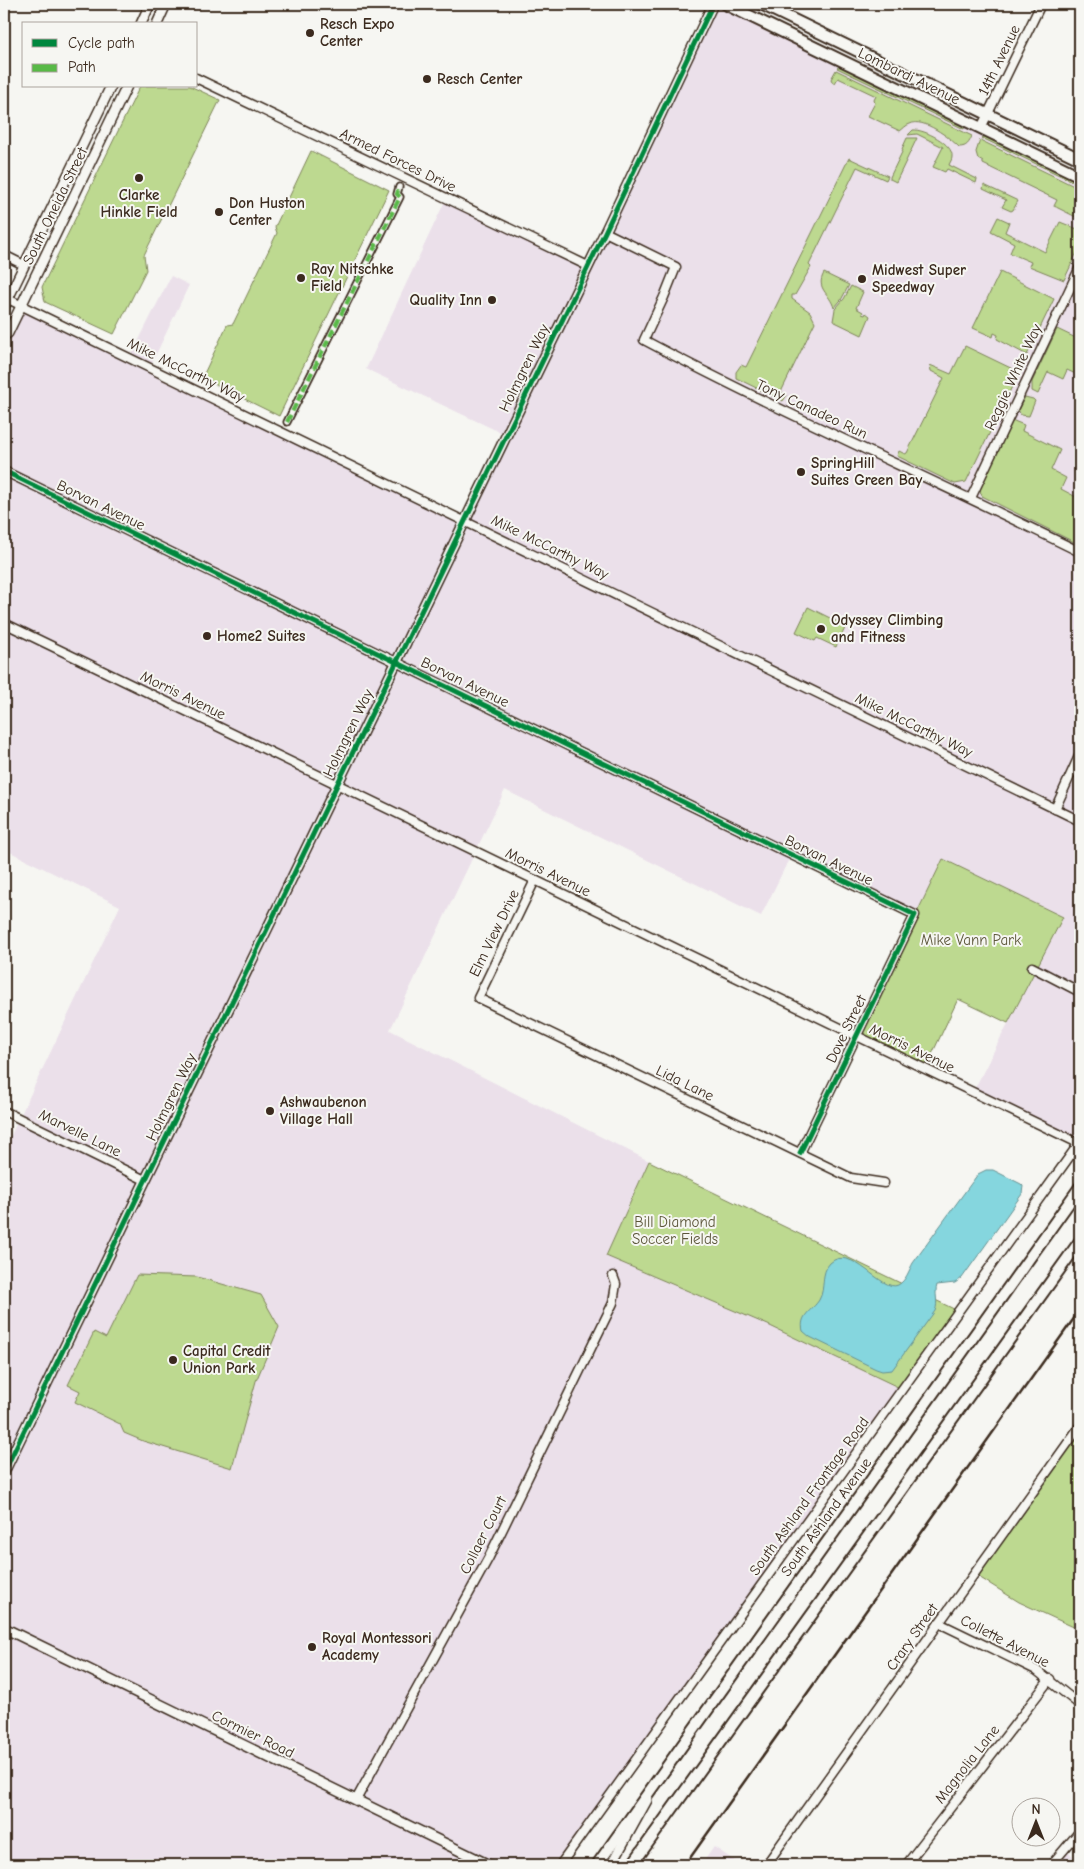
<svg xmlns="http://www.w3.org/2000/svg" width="1084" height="1869" viewBox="0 0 1084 1869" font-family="'Comic Neue',sans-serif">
  <rect width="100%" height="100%" fill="#f6f6f2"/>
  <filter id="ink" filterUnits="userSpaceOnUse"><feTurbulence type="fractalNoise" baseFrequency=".02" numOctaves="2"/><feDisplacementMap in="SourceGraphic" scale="10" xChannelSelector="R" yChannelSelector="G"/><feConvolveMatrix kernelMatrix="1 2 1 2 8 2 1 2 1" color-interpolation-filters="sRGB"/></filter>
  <g filter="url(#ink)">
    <g fill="#ebe0ea">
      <path d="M713,4H725L1080,176V1142L973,1092L1062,917L944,860L915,915L791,855L761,916L505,790L390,1030L649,1161L606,1256L768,1325L902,1389L560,1865H4V1150L120,906L4,849V336L22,305L130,358L171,276L189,285L150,367L464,521L506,435L366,369L446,199L588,266Z"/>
      <path d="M714,1847L741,1865H701Z"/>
      <path d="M1065,1849L1080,1863V1865H1051Z"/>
    </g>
    <g fill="#bdd990" stroke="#7c8257">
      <path d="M840,66L965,126L964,129L837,68Z"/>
      <path d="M836,70L972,136C969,143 967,147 959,147C950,138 923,117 910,124C906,125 903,129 900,131L868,116L875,103L874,100L876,96L838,78L835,83H833L831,79Z"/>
      <path d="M140,86H190L220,100L144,255L146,270L114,334L45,302L42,287Z"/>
      <path d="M913,130C924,129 954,144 952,157C952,160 950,162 949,165L977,179L976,183L947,169L945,172L933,167L943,147L917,134L908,135Z"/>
      <path d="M985,136L1080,182V185L982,138Z"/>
      <path d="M907,138H917L896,182L890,179V177L903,150L902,149Z"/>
      <path d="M980,140L1080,189V219L1054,206L1057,200L983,164V162L978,159L976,152Z"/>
      <path d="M311,151L389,190L279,416L202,378L227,325L233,324L277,233L275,227Z"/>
      <path d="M849,158L888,176L886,180L857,167L809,265L811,267L795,295H792V299L810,312L815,322L781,392L787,395L783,401L736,378V372L741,365L746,367Z"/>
      <path d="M984,185L1018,201L1013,210L1011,211L1002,207L1006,200L983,189Z"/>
      <path d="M998,217L1009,222L1005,232L1045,252L1060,222L1080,230V246L1064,280L1029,266L1031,262L1010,253L1014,243L991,231Z"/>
      <path d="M1000,272L1054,299L1027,355L997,339L998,335L994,333L993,337L973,328Z"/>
      <path d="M824,273L849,285L841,300L834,308C830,293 815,289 824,273Z"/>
      <path d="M851,286L863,292L856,308L863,312L862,314L865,315L866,313L870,316L862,335L833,321L835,309L844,299Z"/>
      <path d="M1057,329L1080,340V376L1067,370L1063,379L1048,372L1038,394L1032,391V382Z"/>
      <path d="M965,346L1019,372L966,482L955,484L897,456L899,451L905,454L907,453L944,378L931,371L930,365L951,374Z"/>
      <path d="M1025,397L1033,399L1035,401L1029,416L1021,415L1018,410Z"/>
      <path d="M1014,421L1024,425L1022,431L1060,450L1051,470L1066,478L1061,489L1080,499V545L982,496L980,491L981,484L1011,423Z"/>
      <path d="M808,607L846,626L836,647L817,638L815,641L796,632Z"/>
      <path d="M943,859L1063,917L1008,1023L958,999L925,1069L857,1036Z"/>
      <path d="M649,1161L958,1311L902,1389L768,1325L606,1256Z"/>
      <path d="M137,1275L197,1277L261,1295L279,1327L256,1381L232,1468L143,1441L124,1433L120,1424L75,1402L80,1391L68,1385L94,1332L106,1338Z"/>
      <path d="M1080,1426V1630L1019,1602L974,1574Z"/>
    </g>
    <path fill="#85d6de" stroke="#679191" d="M986,1170H993L1021,1184L1023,1186L1022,1194L962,1278L955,1283L937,1285C934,1294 939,1302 935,1311L892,1370L882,1371L876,1369L810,1337L803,1331C799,1315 812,1311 819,1300C826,1288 820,1273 830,1263C851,1243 882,1293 898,1285C906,1281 909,1270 913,1263L978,1174Z"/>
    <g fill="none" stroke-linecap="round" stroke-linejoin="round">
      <g stroke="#3b2a1e" stroke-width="9">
        <path id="pedestrian" d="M287,422L400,197L397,194L399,187"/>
      </g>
      <g stroke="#3b2a1e" stroke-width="11">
        <g id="minor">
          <path d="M196,78L588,266"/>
          <path d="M981,128L1041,4"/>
          <path d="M605,232L676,267L664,297L644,340C787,416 935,480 1080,552"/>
          <path d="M4,255L24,265"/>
          <path d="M8,299L1080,821"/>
          <path d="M4,471L915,915L800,1153"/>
          <path d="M971,498L1080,267"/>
          <path d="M4,623L1080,1144"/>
          <path d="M1055,809L1080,754"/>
          <path d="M535,880L478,998L851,1178L884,1183"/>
          <path d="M1032,967L1080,992"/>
          <path d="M4,1111L145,1180"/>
          <path d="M939,1623L1036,1670L1080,1705"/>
          <path d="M356,1800L489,1557L613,1303L616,1284L613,1276"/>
          <path d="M560,1865L1080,1142"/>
          <path d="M766,1865L1080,1426"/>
          <path d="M906,1865L1050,1679"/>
          <path d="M1051,1865L1080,1831"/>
        </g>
      </g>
      <g stroke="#3b2a1e" stroke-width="12">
        <g id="tertiary">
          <path d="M141,24L150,4"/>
          <path d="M157,24L166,4"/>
          <path d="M4,307L111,86"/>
          <path d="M4,336L8,333L127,86"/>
          <path d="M4,1472L605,232L713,4"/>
          <path d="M4,1628L489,1865"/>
          <path d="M611,1865L647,1800"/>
        </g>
      </g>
      <g stroke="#3b2a1e" stroke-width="14">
        <g id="secondary">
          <path d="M725,4L1080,176"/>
          <path d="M761,4L1080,159"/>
          <path d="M597,1865L1080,1187"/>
          <path d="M632,1865L1080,1241"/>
        </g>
      </g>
      <use href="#pedestrian" stroke="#f6f6f2" stroke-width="5.5"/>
      <use href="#minor" stroke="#f6f6f2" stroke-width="8"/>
      <use href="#tertiary" stroke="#f6f6f2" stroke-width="9"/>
      <use href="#secondary" stroke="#f6f6f2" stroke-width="10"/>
      <path stroke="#3b2a1e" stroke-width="2.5" d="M685,1865L1080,1310"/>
      <path stroke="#58b947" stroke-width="4" stroke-dasharray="8 4" stroke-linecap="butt" d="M287,422L400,197L397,194L399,187"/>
      <g stroke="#f6f6f2" stroke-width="8">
        <g id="cycleway">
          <path d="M4,471L915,915L800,1153"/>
          <path d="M4,1472L605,232L713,4"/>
        </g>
      </g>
      <use href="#cycleway" stroke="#00873e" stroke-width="5"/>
    </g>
  </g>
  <g fill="#3b2a1e" stroke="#f6f6f2" stroke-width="2">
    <circle cx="310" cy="33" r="5"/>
    <circle cx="427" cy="79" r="5"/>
    <circle cx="139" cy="178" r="5"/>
    <circle cx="219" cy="212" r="5"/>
    <circle cx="301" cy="278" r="5"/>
    <circle cx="862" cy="279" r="5"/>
    <circle cx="492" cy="300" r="5"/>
    <circle cx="801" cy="472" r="5"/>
    <circle cx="821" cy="629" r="5"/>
    <circle cx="207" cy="636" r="5"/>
    <circle cx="270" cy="1111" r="5"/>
    <circle cx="173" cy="1360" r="5"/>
    <circle cx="312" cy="1647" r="5"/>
  </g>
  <g text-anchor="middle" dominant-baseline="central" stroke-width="4" stroke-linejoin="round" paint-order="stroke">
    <g font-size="15" font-weight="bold" fill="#3b2a1e" stroke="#f6f6f2" text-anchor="start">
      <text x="320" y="24">Resch Expo<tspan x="320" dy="17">Center</tspan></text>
      <text x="437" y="79">Resch Center</text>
      <text x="139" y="195" text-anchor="middle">Clarke<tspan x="139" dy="17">Hinkle Field</tspan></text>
      <text x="229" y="203">Don Huston<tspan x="229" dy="17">Center</tspan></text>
      <text x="311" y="269">Ray Nitschke<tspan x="311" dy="17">Field</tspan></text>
      <text x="872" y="270">Midwest Super<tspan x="872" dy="17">Speedway</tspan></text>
      <text x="482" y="300" text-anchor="end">Quality Inn</text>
      <text x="811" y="463">SpringHill<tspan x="811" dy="17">Suites Green Bay</tspan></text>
      <text x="831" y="620">Odyssey Climbing<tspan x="831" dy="17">and Fitness</tspan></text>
      <text x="217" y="636">Home2 Suites</text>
      <text x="280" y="1102">Ashwaubenon<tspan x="280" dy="17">Village Hall</tspan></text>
      <text x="183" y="1351">Capital Credit<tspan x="183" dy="17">Union Park</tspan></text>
      <text x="322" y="1638">Royal Montessori<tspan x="322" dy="17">Academy</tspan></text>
    </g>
    <g font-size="15" fill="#3b2a1e" stroke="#f6f6f2">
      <text transform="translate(999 60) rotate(-64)">14th Avenue</text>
      <text transform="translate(909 76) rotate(26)">Lombardi Avenue</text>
      <text transform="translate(398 160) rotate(26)">Armed Forces Drive</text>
      <text transform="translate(55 206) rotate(-64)">South Oneida Street</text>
      <text transform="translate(524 368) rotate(-64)">Holmgren Way</text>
      <text transform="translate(186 370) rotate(26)">Mike McCarthy Way</text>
      <text transform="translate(1013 377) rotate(-65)">Reggie White Way</text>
      <text transform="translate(812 409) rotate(25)">Tony Canadeo Run</text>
      <text transform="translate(101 505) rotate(26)">Borvan Avenue</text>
      <text transform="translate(550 547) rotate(26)">Mike McCarthy Way</text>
      <text transform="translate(465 682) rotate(26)">Borvan Avenue</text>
      <text transform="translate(183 695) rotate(26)">Morris Avenue</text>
      <text transform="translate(914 725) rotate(26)">Mike McCarthy Way</text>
      <text transform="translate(348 733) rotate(-64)">Holmgren Way</text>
      <text transform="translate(829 860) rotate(26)">Borvan Avenue</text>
      <text transform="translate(548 872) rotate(26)">Morris Avenue</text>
      <text transform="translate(494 933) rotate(-64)">Elm View Drive</text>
      <text transform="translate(846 1029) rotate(-64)">Dove Street</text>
      <text transform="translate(912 1048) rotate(26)">Morris Avenue</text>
      <text transform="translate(685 1083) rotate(26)">Lida Lane</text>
      <text transform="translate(171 1097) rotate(-64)">Holmgren Way</text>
      <text transform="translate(80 1133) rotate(26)">Marvelle Lane</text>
      <text transform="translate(809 1496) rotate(-54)">South Ashland Frontage Road</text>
      <text transform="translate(826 1517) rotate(-54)">South Ashland Avenue</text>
      <text transform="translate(483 1535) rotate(-63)">Collaer Court</text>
      <text transform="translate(912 1637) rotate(-55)">Crary Street</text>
      <text transform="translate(1005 1641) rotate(27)">Collette Avenue</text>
      <text transform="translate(253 1734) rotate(26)">Cormier Road</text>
      <text transform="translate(967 1764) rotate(-52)">Magnolia Lane</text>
    </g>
    <g font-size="15" fill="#5c563a" stroke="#f6f6f2">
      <text x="971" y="940">Mike Vann Park</text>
      <text x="675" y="1222">Bill Diamond<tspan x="675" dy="17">Soccer Fields</tspan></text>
    </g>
  </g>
  <rect width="1084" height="1869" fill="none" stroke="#f6f6f2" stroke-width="20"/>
  <rect x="10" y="10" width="1064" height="1849" fill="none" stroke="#3b2a1e" stroke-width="2" filter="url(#ink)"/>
  <rect x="22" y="22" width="175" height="65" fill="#f6f6f2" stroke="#aba49d"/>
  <rect x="32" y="39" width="25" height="8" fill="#00873e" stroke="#aba49d"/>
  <text x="68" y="48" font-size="15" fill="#3b2a1e">Cycle path</text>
  <rect x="32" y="64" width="25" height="8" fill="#58b947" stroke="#aba49d"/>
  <text x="68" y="72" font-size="15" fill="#3b2a1e">Path</text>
  <g transform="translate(1036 1822)"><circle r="24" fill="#f6f6f2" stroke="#aba49d"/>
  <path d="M0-4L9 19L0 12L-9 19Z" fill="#3b2a1e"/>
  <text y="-8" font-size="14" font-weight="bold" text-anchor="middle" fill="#3b2a1e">N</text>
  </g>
</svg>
